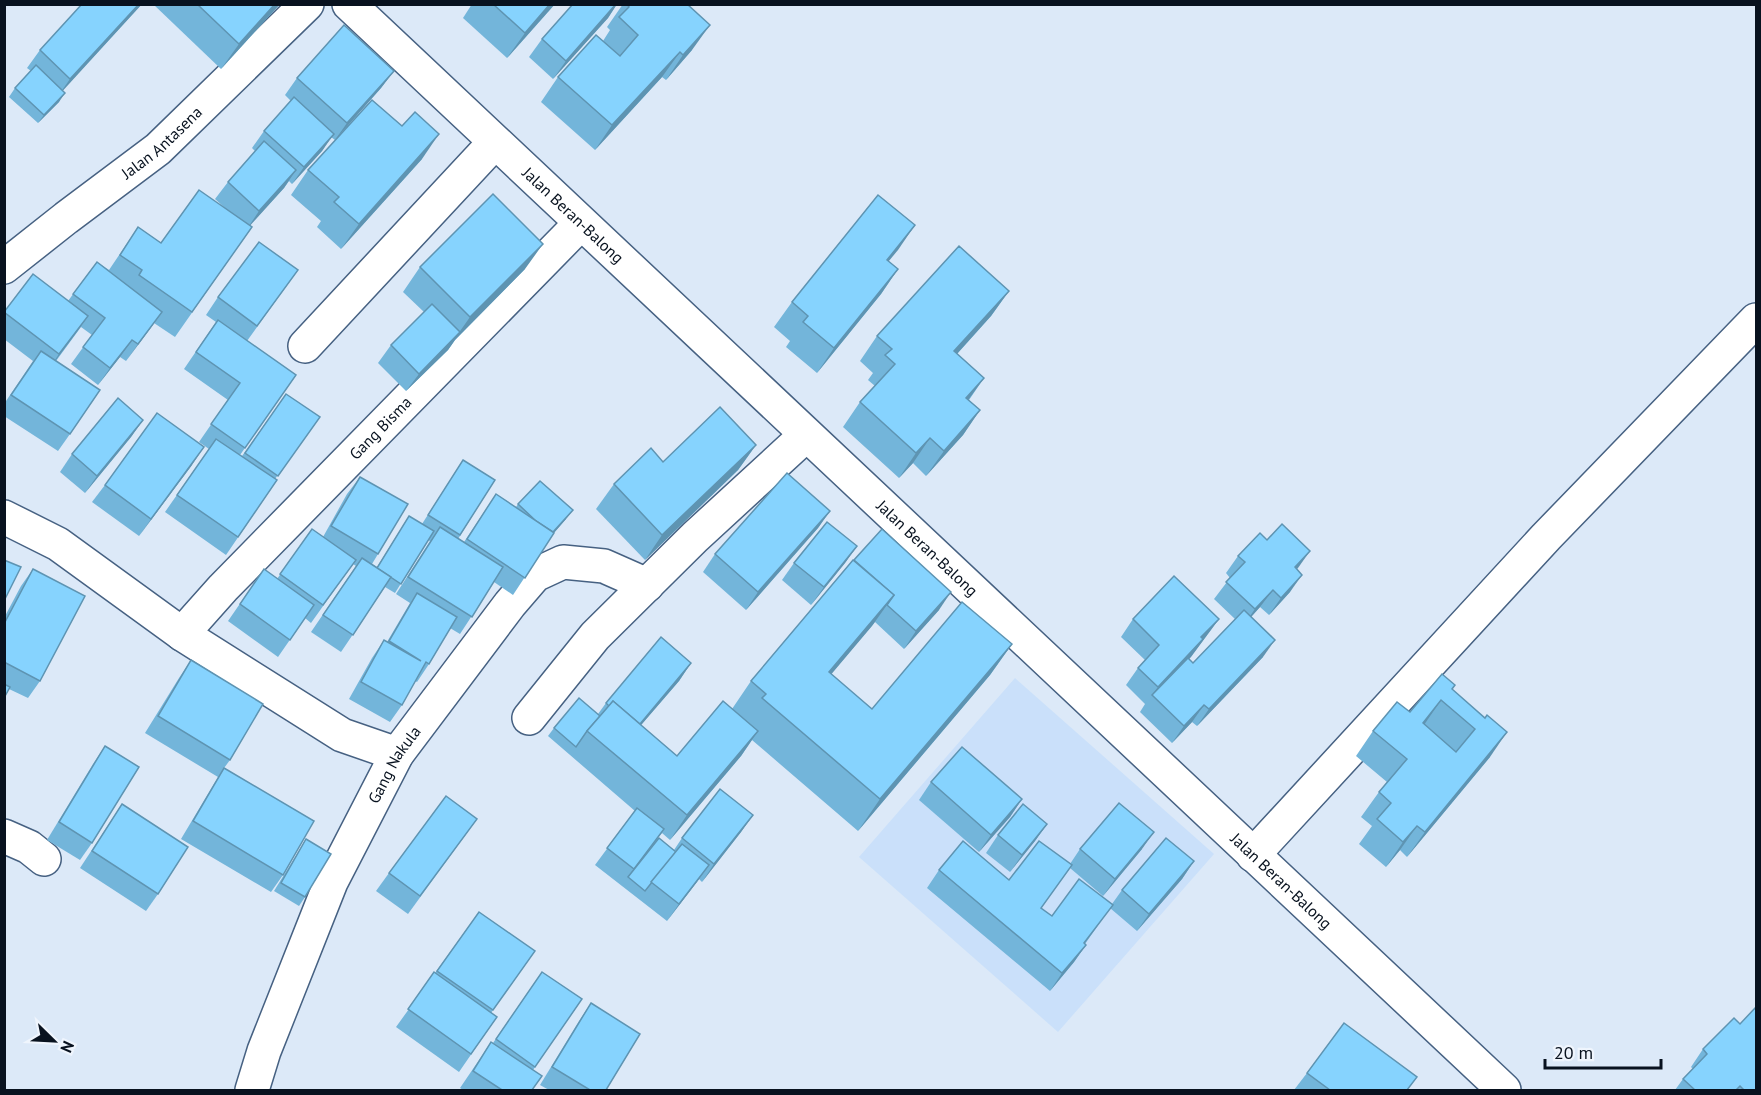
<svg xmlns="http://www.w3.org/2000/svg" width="1761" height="1095" viewBox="0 0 1761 1095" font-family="'PT Sans',sans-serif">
  <rect width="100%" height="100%" fill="#dce9f8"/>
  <path fill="#cae0fa" d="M1015,678L1214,854L1058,1032L859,857Z"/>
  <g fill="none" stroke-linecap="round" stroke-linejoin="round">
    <g stroke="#466182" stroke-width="36">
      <g id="minor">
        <path id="s1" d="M4,267L66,218L158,149L307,4"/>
        <path d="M305,346L495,142"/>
        <path d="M4,517L58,544L182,634L342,735L397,754"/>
        <path id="s2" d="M182,634L223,588L581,223"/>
        <path d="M529,718L595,636L695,537L806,435"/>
        <path d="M4,836L29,847L44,859"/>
        <path d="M1253,855L1546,537L1756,320"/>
        <path id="s3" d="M252,1090L264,1051L331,882L397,754L510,604L535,575L563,562L604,566L647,585"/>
      </g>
    </g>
    <g stroke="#466182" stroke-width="36">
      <g id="secondary">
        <path id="s4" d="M349,4L1504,1090"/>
      </g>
    </g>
    <use href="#minor" stroke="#fff" stroke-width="33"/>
    <use href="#secondary" stroke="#fff" stroke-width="33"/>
  </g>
  <g fill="#73b5da">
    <path d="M82,4H142L62,91L59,102L38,123L9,97L15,88L31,71L27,68L40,50Z"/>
    <path d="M153,4H280L221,69Z"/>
    <path d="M472,4H555L507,58L463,18Z"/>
    <path d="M573,4H617L608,18L553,79L529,57L542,39Z"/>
    <path d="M623,4H687L692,50L666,80L662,77L595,150L541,102L558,77L603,41L610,30L607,27Z"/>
    <path d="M394,71L381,88L335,140L331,137L322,151L292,184L289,181L284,188L250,225L252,227L175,337L154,323L126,361L120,357L98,385L71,364L92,335L81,327L56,361L70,434L58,451L4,416V404L33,361L4,339V312L68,301L97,262L109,270L138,227L161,243L225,208L215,199L228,182L255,151L252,148L264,131L291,101L285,95L297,78Z"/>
    <path d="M422,159L341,249L317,227L321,221L291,195L308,170Z"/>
    <path d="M915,225L888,261L898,269L881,294L817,373L786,347L790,341L774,327L792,302Z"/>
    <path d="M420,267L525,269L455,340L448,350L406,391L378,363L391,345L424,312L403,292Z"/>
    <path d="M298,270L247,341L296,375L240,455L242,456L286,394L320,417L275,479L277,480L226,555L165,512L209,449L199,442L228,400L184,369L216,322L206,315L218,297Z"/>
    <path d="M1009,291L991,316L957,354L984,378L969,400L980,410L963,435L926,476L913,463L899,478L843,427L860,402L875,386L868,380L873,373L860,361L877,336Z"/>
    <path d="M143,420L131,437L85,493L60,472L72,454Z"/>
    <path d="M756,445L738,470L645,560L596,509L614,484L663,462Z"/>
    <path d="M463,460L495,480L458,539L464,542L496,494L516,507L518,504L566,519L554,533L513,595L494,582L460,634L450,628L429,664L417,682L415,681L402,705L390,722L349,699L372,658L384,640L387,642L410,603L396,594L430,541L428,540L395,593L385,587L341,652L311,632L356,566L353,564L311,623L305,618L278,657L228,621L264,569L277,579L312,529L323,537L347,494L360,477L378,554L372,564L377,567L409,516L422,524Z"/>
    <path d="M192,465L139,536L92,502L105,485Z"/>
    <path d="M830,511L818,528L746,610L703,572L715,554Z"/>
    <path d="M857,546L845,563L811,605L782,580L794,563Z"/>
    <path d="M1238,556L1297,569L1290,592L1269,615L1260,607L1251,617L1263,657L1197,726L1192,722L1172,743L1140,712L1145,704L1126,685L1138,668L1145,660L1121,637L1133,619H1219L1189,659L1193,663L1235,619L1214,599L1230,578L1226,573Z"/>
    <path d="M853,560L939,610L904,649L875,622L831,674L872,709L1012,644L990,675L858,831L752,740L741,756L670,840L662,833L658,838L674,850L682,838L753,815L741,832L702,882L699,879L667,921L595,865L635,811L548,736L554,728L598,714L606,703L691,663L679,681L641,725L677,756L732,709L751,681Z"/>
    <path d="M33,569L40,681L28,698L9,689L4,698V618L21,586Z"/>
    <path d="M191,660L230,760L224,768L283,875L271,892L181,839L218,777L145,733L179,678Z"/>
    <path d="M1452,689L1485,718L1490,757L1407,857L1400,850L1386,867L1359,844L1372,826L1361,817L1379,792L1387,782L1356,756L1373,731L1410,712Z"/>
    <path d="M105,746L92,843L80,860L47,840L93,764Z"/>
    <path d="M931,782L1022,799L1010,817L979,852L919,800Z"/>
    <path d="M122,804L158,894L146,911L80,868Z"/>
    <path d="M477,819L408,914L376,891L389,873Z"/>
    <path d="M1047,824L1035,841L1010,872L986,853L998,835Z"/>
    <path d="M306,839L305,897L299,906L274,891Z"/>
    <path d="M1080,849H1142L1103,896L1070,868L1041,908L1052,916L1112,904L1122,890L1194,861L1182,879L1137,931L1110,908L1085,944L1086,945L1074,962L1050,991L927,888L939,870L1009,880L1070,864Z"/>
    <path d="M479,912L535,951L491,1013L497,1017L459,1072L396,1027Z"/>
    <path d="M542,972L582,999L533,1070L532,1090H463L460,1088L479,1060L491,1042L493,1043Z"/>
    <path d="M591,1003L606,1090H549L540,1085L579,1021Z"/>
    <path d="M1703,1049L1756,1090H1675L1683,1079L1693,1069L1691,1067Z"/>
    <path d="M1307,1073L1408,1090H1294Z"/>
  </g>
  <g fill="#5e94b2">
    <path d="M139,4H142L58,96L70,79Z"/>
    <path d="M275,4H280L221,69L239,44Z"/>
    <path d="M550,4H555L507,58L525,33Z"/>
    <path d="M616,4H617L608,18L553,79L566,61Z"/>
    <path d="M710,25L692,50L666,80L683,55Z"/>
    <path d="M680,52L662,77L595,150L612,125Z"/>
    <path d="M394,71L381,88L335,140L347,123Z"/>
    <path d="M65,93L59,102L38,123L44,115Z"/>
    <path d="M334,134L322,151L292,184L304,167Z"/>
    <path d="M439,134L422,159L341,249L359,224Z"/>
    <path d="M296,170L284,188L247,229L259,211Z"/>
    <path d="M915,225L898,250L869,285L887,260Z"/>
    <path d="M543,244L525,269L455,340L448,350L406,391L419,374L458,334L470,317Z"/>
    <path d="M898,269L881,294L817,373L834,348Z"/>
    <path d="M1009,291L991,316L937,376L954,351Z"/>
    <path d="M162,312L150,329L126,361L138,344Z"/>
    <path d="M88,316L76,333L47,372L59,354Z"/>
    <path d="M132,340L120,357L98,385L110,368Z"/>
    <path d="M984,378L966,403V398Z"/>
    <path d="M980,410L963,435L926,476L944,451Z"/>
    <path d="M143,420L131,437L85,493L97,476Z"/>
    <path d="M930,438L913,463L899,478L916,453Z"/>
    <path d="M756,445L738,470L645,560L662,535Z"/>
    <path d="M204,447L192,465L139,536L151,519Z"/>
    <path d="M573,510L566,519L545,543L551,534Z"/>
    <path d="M830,511L818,528L746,610L758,592Z"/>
    <path d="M857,546L845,563L811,605L824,587Z"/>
    <path d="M1310,551L1298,568L1282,584L1295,567Z"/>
    <path d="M1302,575L1290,592L1269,615L1281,598Z"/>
    <path d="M1273,590L1260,607L1243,626L1255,609Z"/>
    <path d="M951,592L939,610L904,649L916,631Z"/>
    <path d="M894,595L872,626L807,703L829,672Z"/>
    <path d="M1219,619L1191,657L1153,696L1152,695L1158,687L1201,637Z"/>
    <path d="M1275,640L1263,657L1197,726L1209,709Z"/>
    <path d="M1012,644L990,675L858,831L880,799Z"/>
    <path d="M691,663L679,681L623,746L635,729Z"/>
    <path d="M1441,700L1424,725L1423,723Z"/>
    <path d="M1204,705L1192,722L1172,743L1184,726Z"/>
    <path d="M758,731L741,756L670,840L687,815Z"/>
    <path d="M1507,732L1490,757L1407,857L1425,832Z"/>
    <path d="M1022,799L1010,817L979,852L991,835Z"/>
    <path d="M753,815L741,832L702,882L714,864Z"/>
    <path d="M1047,824L1035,841L1010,872L1022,855Z"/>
    <path d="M1417,826L1400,850L1386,867L1403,842Z"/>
    <path d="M1154,832L1142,849L1103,896L1115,879Z"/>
    <path d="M1194,861L1182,879L1137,931L1149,914Z"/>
    <path d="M709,865L697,882L667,921L679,904Z"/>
    <path d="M1086,945L1074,962L1050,991L1062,973Z"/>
  </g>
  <g fill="#86d3fe" stroke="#5e94b2" stroke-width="1.5" fill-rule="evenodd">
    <path d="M82,4H139L70,79L40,50Z"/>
    <path d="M197,4H275L239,44Z"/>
    <path d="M493,4H550L525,33Z"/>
    <path d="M573,4H616L566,61L542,39Z"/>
    <path d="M627,4H687L710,25L683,55L680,52L612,125L558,77L596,35L620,56L638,35L619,17L629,7Z"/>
    <path d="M344,25L394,71L347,123L297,78Z"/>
    <path d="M36,65L65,93L44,115L15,88Z"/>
    <path d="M294,97L334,134L304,167L264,131Z"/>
    <path d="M372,100L402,126L415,112L439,134L359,224L334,202L339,197L308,170Z"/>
    <path d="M264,141L296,170L259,211L228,182Z"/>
    <path d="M199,190L252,227L192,312L139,275L142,270L120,255L138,227L161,243Z"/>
    <path d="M493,194L543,244L470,317L420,267Z"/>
    <path d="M878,195L915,225L887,260L898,269L834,348L803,322L808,316L792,302Z"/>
    <path d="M259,242L298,270L257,326L218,297Z"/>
    <path d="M959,246L1009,291L954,351L984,378L966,398L980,410L944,451L930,438L916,453L860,402L895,364L885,355L892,349L877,336Z"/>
    <path d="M97,262L162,312L138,344L132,340L110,368L83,347L105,318L73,294Z"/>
    <path d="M33,274L88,316L59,354L4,312Z"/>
    <path d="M432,304L460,332L419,374L391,345Z"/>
    <path d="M218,320L296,375L245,448L211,424L240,383L196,352Z"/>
    <path d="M41,351L100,390L70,434L11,395Z"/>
    <path d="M286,394L320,417L278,476L245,453Z"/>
    <path d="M118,398L143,420L97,476L72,454Z"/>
    <path d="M720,407L756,445L662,535L614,484L651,448L663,462Z"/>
    <path d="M157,413L204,447L151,519L105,485Z"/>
    <path d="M216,439L277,480L238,537L177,495Z"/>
    <path d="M463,460L495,480L460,535L428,515Z"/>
    <path d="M787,473L830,511L758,592L715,554Z"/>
    <path d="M360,477L408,504L378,554L331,526Z"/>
    <path d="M540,481L573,510L553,532L536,521L518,504Z"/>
    <path d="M496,494L554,533L525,578L467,539Z"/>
    <path d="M409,516L434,531L401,584L377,568Z"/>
    <path d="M827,522L857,546L824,587L794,563Z"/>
    <path d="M1282,524L1310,551L1295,567L1302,575L1281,598L1273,590L1255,609L1226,582L1245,562L1238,556L1260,533L1267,540Z"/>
    <path d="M440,527L503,567L472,617L408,577Z"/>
    <path d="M312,529L356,560L323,605L280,574Z"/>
    <path d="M882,529L951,592L916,631L887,605L894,595L854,560Z"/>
    <path d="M362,558L391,577L353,635L323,615Z"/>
    <path d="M4,560L21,567L4,601Z"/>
    <path d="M853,560L894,595L829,672L872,709L962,602L1012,644L880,799L762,698L766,694L751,681Z"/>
    <path d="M33,569L85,596L40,681L4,662V624Z"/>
    <path d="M264,569L314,605L290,640L240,604Z"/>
    <path d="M1174,576L1219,619L1201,637L1203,639L1158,687L1138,668L1159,645L1133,619Z"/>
    <path d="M417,593L457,617L429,664L426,662L402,705L361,682L384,640L421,661L389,641Z"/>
    <path d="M1244,610L1275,640L1209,709L1204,705L1184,726L1152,695L1188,658L1193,663Z"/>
    <path d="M661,637L691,663L640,724L613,701L609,706L606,703Z"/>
    <path d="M191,660L263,704L230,760L158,716Z"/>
    <path d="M1442,674L1455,685L1452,689L1485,718L1487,715L1507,732L1425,832L1417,826L1403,842L1377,819L1391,803L1379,792L1407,759L1373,731L1397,702L1410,712ZM1441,700L1475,729L1456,752L1423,723Z"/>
    <path d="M4,684L10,687L4,698Z"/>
    <path d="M579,698L600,716L587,731L576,747L554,728Z"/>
    <path d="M613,701L677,756L723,701L758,731L687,815L587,731Z"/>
    <path d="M105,746L139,767L92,843L59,822Z"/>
    <path d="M962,747L1022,799L991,835L931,782Z"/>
    <path d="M224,768L314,821L283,875L193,821Z"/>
    <path d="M720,789L753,815L714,864L682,838Z"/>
    <path d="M446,796L477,819L420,896L389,873Z"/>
    <path d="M1119,803L1154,832L1115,879L1080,849Z"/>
    <path d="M122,804L188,847L158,894L92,851Z"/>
    <path d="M1023,804L1047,824L1022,855L998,835Z"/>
    <path d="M637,808L664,829L634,869L607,848Z"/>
    <path d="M659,838L676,852L645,891L628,877Z"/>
    <path d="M1166,838L1194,861L1149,914L1122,890Z"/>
    <path d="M306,839L331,854L305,897L281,883Z"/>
    <path d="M963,841L1009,880L1039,841L1072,865L1041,908L1052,916L1079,879L1113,905L1084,943L1086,945L1062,973L939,870Z"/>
    <path d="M682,844L709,865L679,904L651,882Z"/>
    <path d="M479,912L535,951L493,1010L437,971Z"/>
    <path d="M434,972L497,1017L471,1054L408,1009Z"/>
    <path d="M542,972L582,999L535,1067L496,1039Z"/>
    <path d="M591,1003L640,1034L606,1090H590L552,1067Z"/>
    <path d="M1755,1008L1756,1010V1090H1744L1740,1086L1736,1090H1695L1683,1079L1707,1054L1703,1049L1734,1018L1740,1024Z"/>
    <path d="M1344,1023L1417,1077L1407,1090H1330L1307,1073Z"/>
    <path d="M491,1042L542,1076L532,1090H502L473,1071Z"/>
  </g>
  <g text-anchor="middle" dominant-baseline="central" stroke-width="4.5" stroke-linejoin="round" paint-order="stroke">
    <g font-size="16" fill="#08121f" stroke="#eff5fd">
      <text stroke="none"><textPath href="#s1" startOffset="201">Jalan Antasena</textPath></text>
      <text stroke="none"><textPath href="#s4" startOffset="308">Jalan Beran-Balong</textPath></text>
      <text stroke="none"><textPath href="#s2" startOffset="286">Gang Bisma</textPath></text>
      <text stroke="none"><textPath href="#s4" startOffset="794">Jalan Beran-Balong</textPath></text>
      <text stroke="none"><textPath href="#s3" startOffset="356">Gang Nakula</textPath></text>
      <text stroke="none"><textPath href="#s4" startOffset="1280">Jalan Beran-Balong</textPath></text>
    </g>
  </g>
  <rect width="1761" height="1095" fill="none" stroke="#08121f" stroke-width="12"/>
  <g transform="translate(54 1041) rotate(114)" stroke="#eff5fd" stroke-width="4.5" paint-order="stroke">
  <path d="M0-4.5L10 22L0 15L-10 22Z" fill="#08121f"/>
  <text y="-9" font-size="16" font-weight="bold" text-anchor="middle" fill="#08121f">N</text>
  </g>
  <path d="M1545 1059v9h116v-9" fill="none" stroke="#08121f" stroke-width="3"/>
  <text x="1554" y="1059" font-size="18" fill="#08121f" stroke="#eff5fd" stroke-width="4.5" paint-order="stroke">20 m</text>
</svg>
